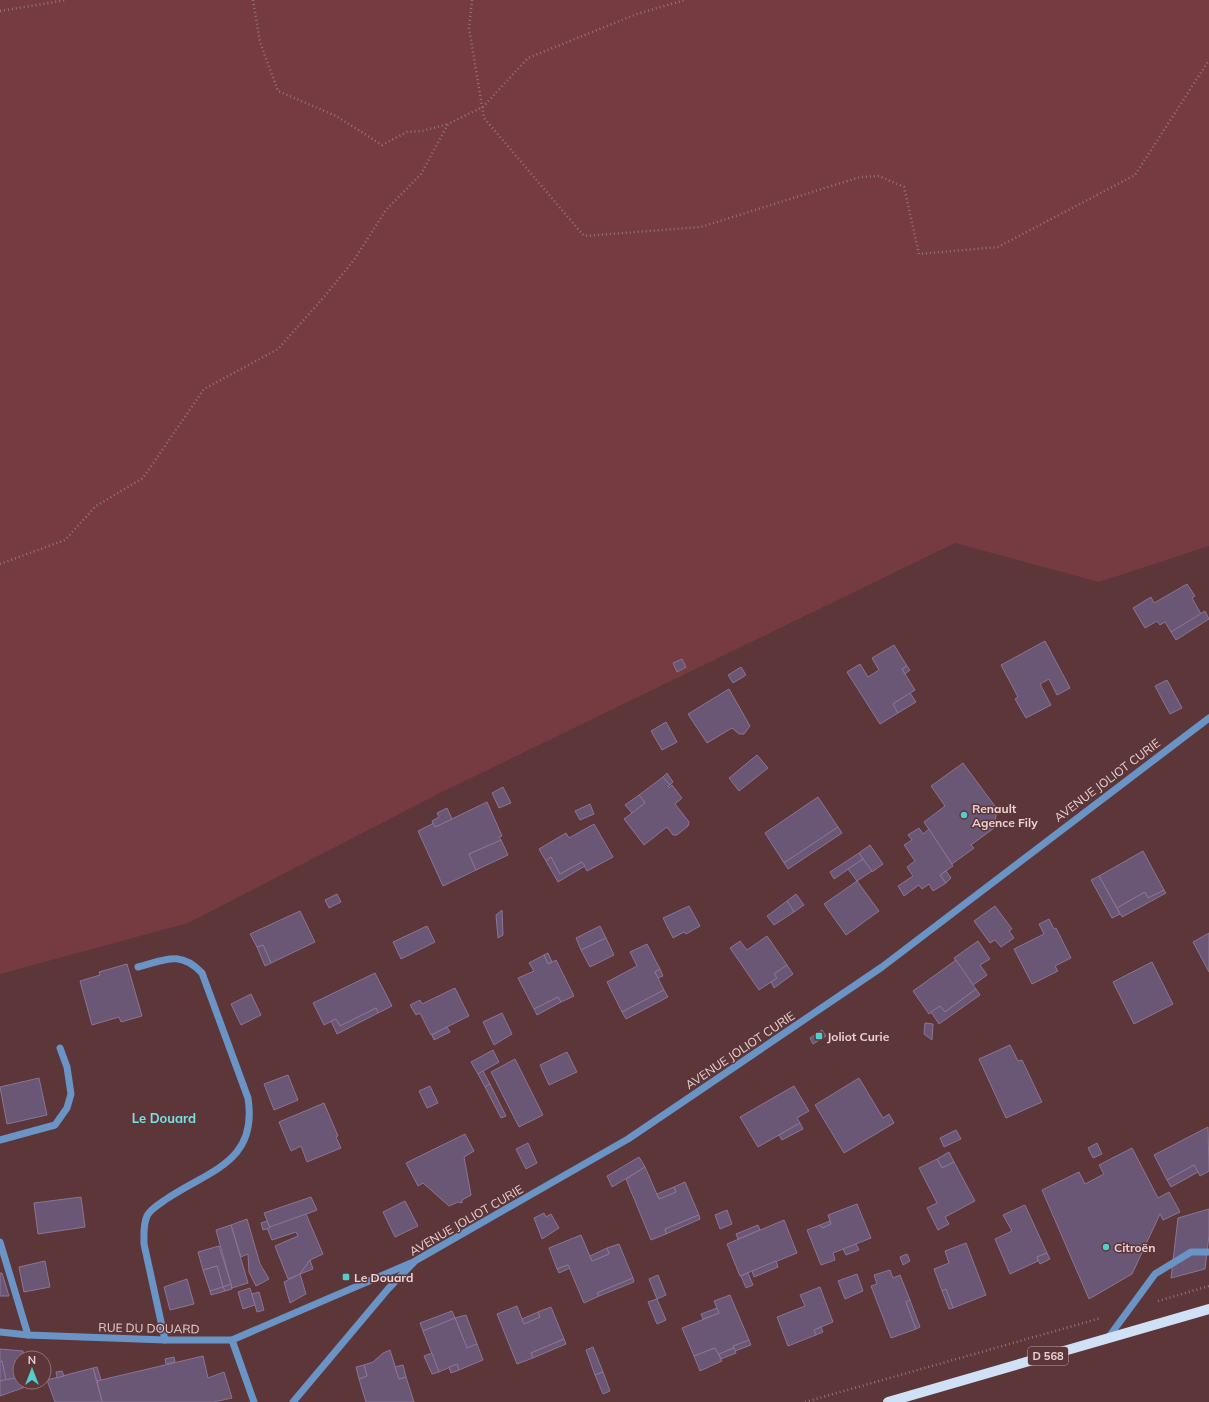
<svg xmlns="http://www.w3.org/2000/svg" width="1209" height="1402" viewBox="0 0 1209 1402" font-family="Mulish,sans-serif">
  <rect width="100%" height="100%" fill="#5c3639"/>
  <path fill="#763b41" d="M0,0H1209V546L1099,582L955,543L436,795L188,923L0,974Z"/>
  <g fill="#6a5675" stroke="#8a7595">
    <path d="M1187,584L1195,596L1192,598L1201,614L1171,632L1165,622L1160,625L1157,621L1145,628L1133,608L1151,597L1154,603Z"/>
    <path d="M1205,611L1209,619L1176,640L1171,632Z"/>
    <path d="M1045,641L1070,688L1057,695L1049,679L1040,684L1051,705L1026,718L1015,699L1018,697L1001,665Z"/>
    <path d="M894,645L907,666L902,669L915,690L893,704L898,713L880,724L847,672L860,664L868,677L879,670L872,658Z"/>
    <path d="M682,659L686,667L677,672L673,663Z"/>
    <path d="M907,666L910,670L905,674L902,669Z"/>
    <path d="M741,667L746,675L733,683L728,675Z"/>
    <path d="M1167,680L1182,708L1170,714L1155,686Z"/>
    <path d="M729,689L750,726L744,734H739L732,728L707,743L688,714Z"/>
    <path d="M910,693L916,702L898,713L893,704Z"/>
    <path d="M666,722L677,742L662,750L651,731Z"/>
    <path d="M757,755L768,768L739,791L729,778Z"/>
    <path d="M963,763L997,809L994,828L971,845L974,848L952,864L924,822L945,806L931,786Z"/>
    <path d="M667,773L673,782L670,785L663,777Z"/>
    <path d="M663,777L670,785L668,786L669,788L672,785L682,798L675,804L689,822L688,826L677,835H673L667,827L644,845L624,819L645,803L639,795Z"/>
    <path d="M503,787L511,803L499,808L492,793Z"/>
    <path d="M639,795L645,803L632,813L625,805Z"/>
    <path d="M818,797L838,827L784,863L765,833Z"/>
    <path d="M487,802L502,836L499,837L501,840L469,854L476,870L443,886L418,831L434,823L435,827Z"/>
    <path d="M590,804L594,814L580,820L575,811Z"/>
    <path d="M447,808L452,819L435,827L432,821L439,817L437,813Z"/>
    <path d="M594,824L613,857L587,871L582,862L560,874L551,857L546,861L539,849L566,833L569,838Z"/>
    <path d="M838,827L842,833L788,869L784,863Z"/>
    <path d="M919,828L923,834L929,829L953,866L940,875L946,883L933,891L929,884L922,889L919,885L904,896L898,886L913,876L907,867L915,861L904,845L912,840L908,835Z"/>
    <path d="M501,840L508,855L476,870L469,854Z"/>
    <path d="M870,845L883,864L872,872L859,853Z"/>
    <path d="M1143,851L1164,890L1148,898L1145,892L1117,908L1099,876Z"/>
    <path d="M859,853L863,859L834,879L830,872Z"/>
    <path d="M551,857L560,874L582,862L585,866L558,882L546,861Z"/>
    <path d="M863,859L872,871L857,881L848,869Z"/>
    <path d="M946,871L951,878L946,883L940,875Z"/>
    <path d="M1099,876L1120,914L1112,918L1091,880Z"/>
    <path d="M857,881L879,911L846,935L824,904Z"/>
    <path d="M1164,890L1166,893L1122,917L1117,908L1145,892L1148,898Z"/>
    <path d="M337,894L341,902L329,908L325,900Z"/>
    <path d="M796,894L804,905L794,912L787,901Z"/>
    <path d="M787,901L794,912L774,925L767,916Z"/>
    <path d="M689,906L700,926L686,934L684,932L673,938L663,918Z"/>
    <path d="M995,906L1012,929L1009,931L1014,938L1001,947L995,940L990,943L974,921Z"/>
    <path d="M502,910L503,935L498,938L496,915Z"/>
    <path d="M300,911L315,942L271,963L263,945L257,947L250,934Z"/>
    <path d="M1049,919L1054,929L1056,928L1071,958L1055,966L1058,971L1032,984L1014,949L1044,934L1039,924Z"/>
    <path d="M427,926L435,942L401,959L393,942Z"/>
    <path d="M600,926L606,938L581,950L576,938Z"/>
    <path d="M1209,933V972L1193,942Z"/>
    <path d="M767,936L787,965L774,974L777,978L759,990L730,948L740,941L747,950Z"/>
    <path d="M606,938L614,955L590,967L581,950Z"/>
    <path d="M978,941L990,959L980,965L987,975L973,985L954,958Z"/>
    <path d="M647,944L660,969L655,972L664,990L622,1012L607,982L637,966L630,952Z"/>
    <path d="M263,945L271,963L265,966L257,947Z"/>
    <path d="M548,953L552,962L548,964L544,955Z"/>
    <path d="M544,955L548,964L556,960L574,996L561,1002L558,997L534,1009L518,978L534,971L529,963Z"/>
    <path d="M956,960L976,989L945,1012L940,1006L929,1014L913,991Z"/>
    <path d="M1152,962L1173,1004L1134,1024L1113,982Z"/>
    <path d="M127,964L142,1016L121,1022L119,1017L92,1025L80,981L100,975L99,972Z"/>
    <path d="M787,965L793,974L774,988L771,982L777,978L774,974Z"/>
    <path d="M660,969L663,976L658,978L655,972Z"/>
    <path d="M375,973L392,1006L378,1013L376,1008L340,1026L336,1019L324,1025L313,1003Z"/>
    <path d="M455,988L469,1016L431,1035L420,1013L416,1015L410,1005L420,1000L422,1004Z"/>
    <path d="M976,989L980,995L939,1024L931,1012L940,1006L945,1012Z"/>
    <path d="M664,990L668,997L626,1019L622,1012Z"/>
    <path d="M251,994L261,1015L241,1025L231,1004Z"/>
    <path d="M558,997L561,1002L537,1015L534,1009Z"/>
    <path d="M376,1008L378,1013L337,1034L331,1021L336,1019L340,1026Z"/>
    <path d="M502,1013L512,1034L494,1045L483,1022Z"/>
    <path d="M925,1023L933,1024L932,1040L924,1034Z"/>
    <path d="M447,1027L450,1032L434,1040L432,1035Z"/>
    <path d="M822,1030L826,1036L813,1044L810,1038Z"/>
    <path d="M1010,1045L1018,1061L1022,1060L1042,1102L1006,1118L979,1059Z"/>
    <path d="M493,1050L499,1062L478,1074L471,1062Z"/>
    <path d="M567,1052L577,1072L549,1085L540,1065Z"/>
    <path d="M515,1059L543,1115L519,1127L491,1072Z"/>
    <path d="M483,1071L490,1084L485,1087L478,1074Z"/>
    <path d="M288,1075L298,1100L274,1110L264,1084Z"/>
    <path d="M39,1078L47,1115L7,1124L0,1087Z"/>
    <path d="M859,1078L883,1118L889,1114L894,1123L844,1153L815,1105Z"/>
    <path d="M490,1084L506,1116L501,1118L485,1087Z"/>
    <path d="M430,1086L438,1103L427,1108L419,1091Z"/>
    <path d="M794,1086L809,1111L797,1118L800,1123L758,1147L740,1117Z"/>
    <path d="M324,1103L338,1136L336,1137L341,1148L307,1162L301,1146L291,1151L279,1122Z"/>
    <path d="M800,1123L803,1129L782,1140L779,1135Z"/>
    <path d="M1208,1127L1209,1171L1200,1176L1194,1165L1167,1180L1154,1155Z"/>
    <path d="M956,1130L961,1139L944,1147L940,1138Z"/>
    <path d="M465,1134L474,1151L464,1157L471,1195L462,1200V1203L458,1202L449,1206L423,1183L418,1186L406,1163Z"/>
    <path d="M528,1143L537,1163L526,1169L516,1149Z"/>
    <path d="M1097,1143L1102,1154L1093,1158L1088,1148Z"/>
    <path d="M1132,1148L1158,1198L1169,1192L1180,1212L1163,1220L1160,1214L1132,1274L1089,1299L1042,1190L1079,1172L1085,1184L1104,1174L1099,1165Z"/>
    <path d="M949,1152L954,1162L942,1168L937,1159Z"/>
    <path d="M639,1157L645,1167L612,1187L607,1176Z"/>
    <path d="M937,1159L942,1168L954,1162L975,1201L945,1217L949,1224L938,1230L927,1208L937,1203L919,1168Z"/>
    <path d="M1194,1165L1198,1172L1171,1187L1167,1180Z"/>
    <path d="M645,1167L659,1199L676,1192L674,1187L685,1182L699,1215L665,1229L666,1234L651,1240L626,1179Z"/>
    <path d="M674,1187L676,1192L659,1199L657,1194Z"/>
    <path d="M81,1197L85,1227L38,1234L34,1203Z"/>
    <path d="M311,1197L317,1210L270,1228L264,1213Z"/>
    <path d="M405,1201L418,1226L395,1237L383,1212Z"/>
    <path d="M857,1204L871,1238L833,1253L835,1260L821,1265L807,1230L820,1225L822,1228L831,1224L828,1215Z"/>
    <path d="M1025,1205L1047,1253L1037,1257L1038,1261L1010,1274L995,1239L1012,1231L1003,1215Z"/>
    <path d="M1209,1209V1235L1205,1269L1171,1278L1178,1218Z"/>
    <path d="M727,1210L732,1224L720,1229L715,1215Z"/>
    <path d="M544,1213L546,1217L551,1214L559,1228L542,1239L534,1218Z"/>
    <path d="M306,1214L323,1254L310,1260L300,1274L288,1279L275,1246L298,1236L296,1232L272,1240L267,1228Z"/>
    <path d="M699,1215L700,1219L666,1234L665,1229Z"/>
    <path d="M247,1219L260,1264L269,1279L256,1286L249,1272L248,1254L241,1257L231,1225Z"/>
    <path d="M784,1220L797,1253L740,1276L727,1244Z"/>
    <path d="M267,1221L270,1228L263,1230L261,1223Z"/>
    <path d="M830,1221L831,1224L822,1228L820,1225Z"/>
    <path d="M231,1225L248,1283L232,1288L216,1230Z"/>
    <path d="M758,1225L760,1230L738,1239L736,1234Z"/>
    <path d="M581,1235L592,1261L609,1254L607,1248L619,1244L633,1278L597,1293L599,1296L584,1303L568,1265L557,1269L549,1248Z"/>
    <path d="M966,1243L986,1295L953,1308L946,1289L942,1291L934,1269L949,1263L945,1251Z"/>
    <path d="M856,1244L859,1250L846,1255L843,1249Z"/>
    <path d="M219,1246L231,1284L223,1287L217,1266L203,1270L198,1252Z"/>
    <path d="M607,1248L609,1254L592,1261L590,1256Z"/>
    <path d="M1047,1253L1050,1259L1040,1264L1037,1257Z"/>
    <path d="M907,1254L910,1261L903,1265L900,1257Z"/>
    <path d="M310,1260L313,1269L300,1274Z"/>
    <path d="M45,1261L50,1287L24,1292L19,1267Z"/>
    <path d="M776,1261L778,1267L754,1277L752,1271Z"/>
    <path d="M568,1265L570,1268L559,1273L557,1269Z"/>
    <path d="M217,1266L223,1287L210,1291L203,1270Z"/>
    <path d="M890,1270L893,1278L900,1275L910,1300L906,1302L916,1329L891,1338L871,1286L877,1284L874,1275Z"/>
    <path d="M0,1273H2L9,1296H0Z"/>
    <path d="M748,1273L753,1285L746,1288L741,1276Z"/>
    <path d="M300,1274L306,1294L290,1303L284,1282Z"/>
    <path d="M857,1274L863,1291L845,1299L838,1281Z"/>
    <path d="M658,1275L666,1295L657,1299L649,1279Z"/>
    <path d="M633,1278L634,1282L599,1296L597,1293Z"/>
    <path d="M187,1279L194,1304L170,1310L164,1287Z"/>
    <path d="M231,1284L232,1289L225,1291L223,1287Z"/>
    <path d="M223,1287L225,1291L211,1295L210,1291Z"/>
    <path d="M820,1287L833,1322L814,1330L816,1335L788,1346L777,1317L805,1306L800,1295Z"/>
    <path d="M250,1288L255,1305L243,1309L238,1292Z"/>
    <path d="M946,1289L953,1308L949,1309L942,1291Z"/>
    <path d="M259,1292L264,1310L257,1312L252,1294Z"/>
    <path d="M730,1295L749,1340L718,1355L715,1348L694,1356L682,1328L719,1313L714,1301Z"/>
    <path d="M657,1299L666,1320L657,1324L648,1302Z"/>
    <path d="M910,1300L920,1327L916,1329L906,1302Z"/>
    <path d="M517,1306L524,1324L540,1317L538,1312L551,1307L564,1339L531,1353L533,1358L517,1364L497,1314Z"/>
    <path d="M717,1308L719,1313L703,1319L701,1314Z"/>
    <path d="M452,1311L455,1318L423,1331L420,1323Z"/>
    <path d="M538,1312L540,1317L524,1324L522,1319Z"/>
    <path d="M466,1315L477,1344L467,1348L455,1318Z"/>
    <path d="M455,1318L467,1348L477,1344L483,1360L459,1370L457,1364L439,1372L423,1331Z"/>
    <path d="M821,1327L823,1332L816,1335L814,1330Z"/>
    <path d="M564,1339L566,1344L533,1358L531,1353Z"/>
    <path d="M749,1340L751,1345L735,1351L733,1346Z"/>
    <path d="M593,1347L603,1372L595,1375L586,1350Z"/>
    <path d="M715,1348L722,1361L700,1371L694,1356Z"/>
    <path d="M734,1348L736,1353L721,1359L719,1354Z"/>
    <path d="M0,1349L23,1351L24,1358H20V1377L6,1380L2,1361L0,1362Z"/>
    <path d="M390,1350L399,1379L406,1377L414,1402H366L359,1379L367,1376L364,1365L373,1362L383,1353Z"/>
    <path d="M432,1353L439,1372L432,1374L424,1356Z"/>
    <path d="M203,1356L208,1378L224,1372L232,1398L214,1402H102L97,1381Z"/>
    <path d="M174,1357L175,1362L166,1364L165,1359Z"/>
    <path d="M2,1361L6,1380L0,1381V1362Z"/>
    <path d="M457,1364L459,1370L451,1373L449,1367Z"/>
    <path d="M364,1365L367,1376L359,1379L356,1367Z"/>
    <path d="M403,1365L406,1377L399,1379L395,1367Z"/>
    <path d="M97,1367L101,1380L97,1381L93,1368Z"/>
    <path d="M93,1368L102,1402H55L47,1380Z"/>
    <path d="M62,1371L64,1376L57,1378L56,1372Z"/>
    <path d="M603,1372L610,1391L603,1394L595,1375Z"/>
    <path d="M20,1377V1382H27L28,1386L0,1396V1381Z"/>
  </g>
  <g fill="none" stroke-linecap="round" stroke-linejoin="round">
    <g stroke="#947476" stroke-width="2.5" stroke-dasharray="1 3" stroke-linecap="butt">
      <path d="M253,0L260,42L278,91L336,116L382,145L407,132L422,131L448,124"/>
      <path d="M472,0L469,28L484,118L584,236L701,227L860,177L879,176L904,187L919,254L998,247L1135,175L1209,60"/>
      <path d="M0,11L67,0"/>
      <path d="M0,564L65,540L96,506L143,478L204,389L278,349L324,297L354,260L386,210L421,174L448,124L483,107L528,58L637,14L685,0"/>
      <path d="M1158,1301L1209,1286"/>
      <path d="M805,1402L1101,1318"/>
    </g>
    <g stroke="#6b94c6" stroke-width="7">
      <path d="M138,967C165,960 180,950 202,973L248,1098C258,1162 210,1170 168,1198C161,1203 150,1209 147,1216C143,1225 144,1234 144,1244L165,1340"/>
      <path d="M0,1140L55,1125L67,1108L71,1094L67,1067L60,1048"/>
      <path d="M0,1242L28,1335"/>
      <path d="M0,1332L28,1335L165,1340H232L411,1263"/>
      <path d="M1108,1338L1155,1274L1191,1252H1209"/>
      <path d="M232,1340L254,1402"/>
      <path d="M293,1402L388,1289L415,1261L628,1139L882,967L1209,718"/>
    </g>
    <path stroke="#d0e0f5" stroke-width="10" d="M888,1402L1209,1309"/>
  </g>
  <g fill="#52cdcc" stroke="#5c3639" stroke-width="1.5">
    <circle cx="964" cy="815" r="4"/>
    <rect x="815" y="1032" width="8" height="8" rx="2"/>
    <circle cx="1106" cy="1247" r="4"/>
    <rect x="342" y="1273" width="8" height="8" rx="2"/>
  </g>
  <g text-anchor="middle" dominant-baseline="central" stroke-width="3" stroke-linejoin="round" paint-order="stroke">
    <rect fill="#5c3639" stroke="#bfa2a4" stroke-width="1" x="1028" y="1347" width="40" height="18" rx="3"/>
    <g font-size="11" font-weight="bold" fill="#e9d1d2">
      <text x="1048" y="1356">D 568</text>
    </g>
    <g font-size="12" fill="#e9d1d2" stroke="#5c3639">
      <text transform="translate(1107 780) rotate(-37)">AVENUE JOLIOT CURIE</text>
      <text transform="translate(740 1050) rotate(-34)">AVENUE JOLIOT CURIE</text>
      <text transform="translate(466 1220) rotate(-30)">AVENUE JOLIOT CURIE</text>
      <text transform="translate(149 1328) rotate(1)">RUE DU DOUARD</text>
    </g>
    <g font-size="12" font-weight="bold" fill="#e9d1d2" stroke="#5c3639" text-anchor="start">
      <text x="972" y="808">Renault<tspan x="972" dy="14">Agence Fily</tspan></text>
      <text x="827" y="1036">Joliot Curie</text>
      <text x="1114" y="1247">Citroën</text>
      <text x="354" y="1277">Le Douard</text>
    </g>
    <g font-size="13" font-weight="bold" fill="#76e2e1" stroke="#5c3639">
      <text x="164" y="1118">Le Douard</text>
    </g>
  </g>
  <g transform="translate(32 1370)"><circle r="19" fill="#5c3639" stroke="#947476"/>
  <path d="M0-3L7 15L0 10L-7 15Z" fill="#52cdcc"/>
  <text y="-6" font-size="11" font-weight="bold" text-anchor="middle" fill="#e9d1d2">N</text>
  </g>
</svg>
